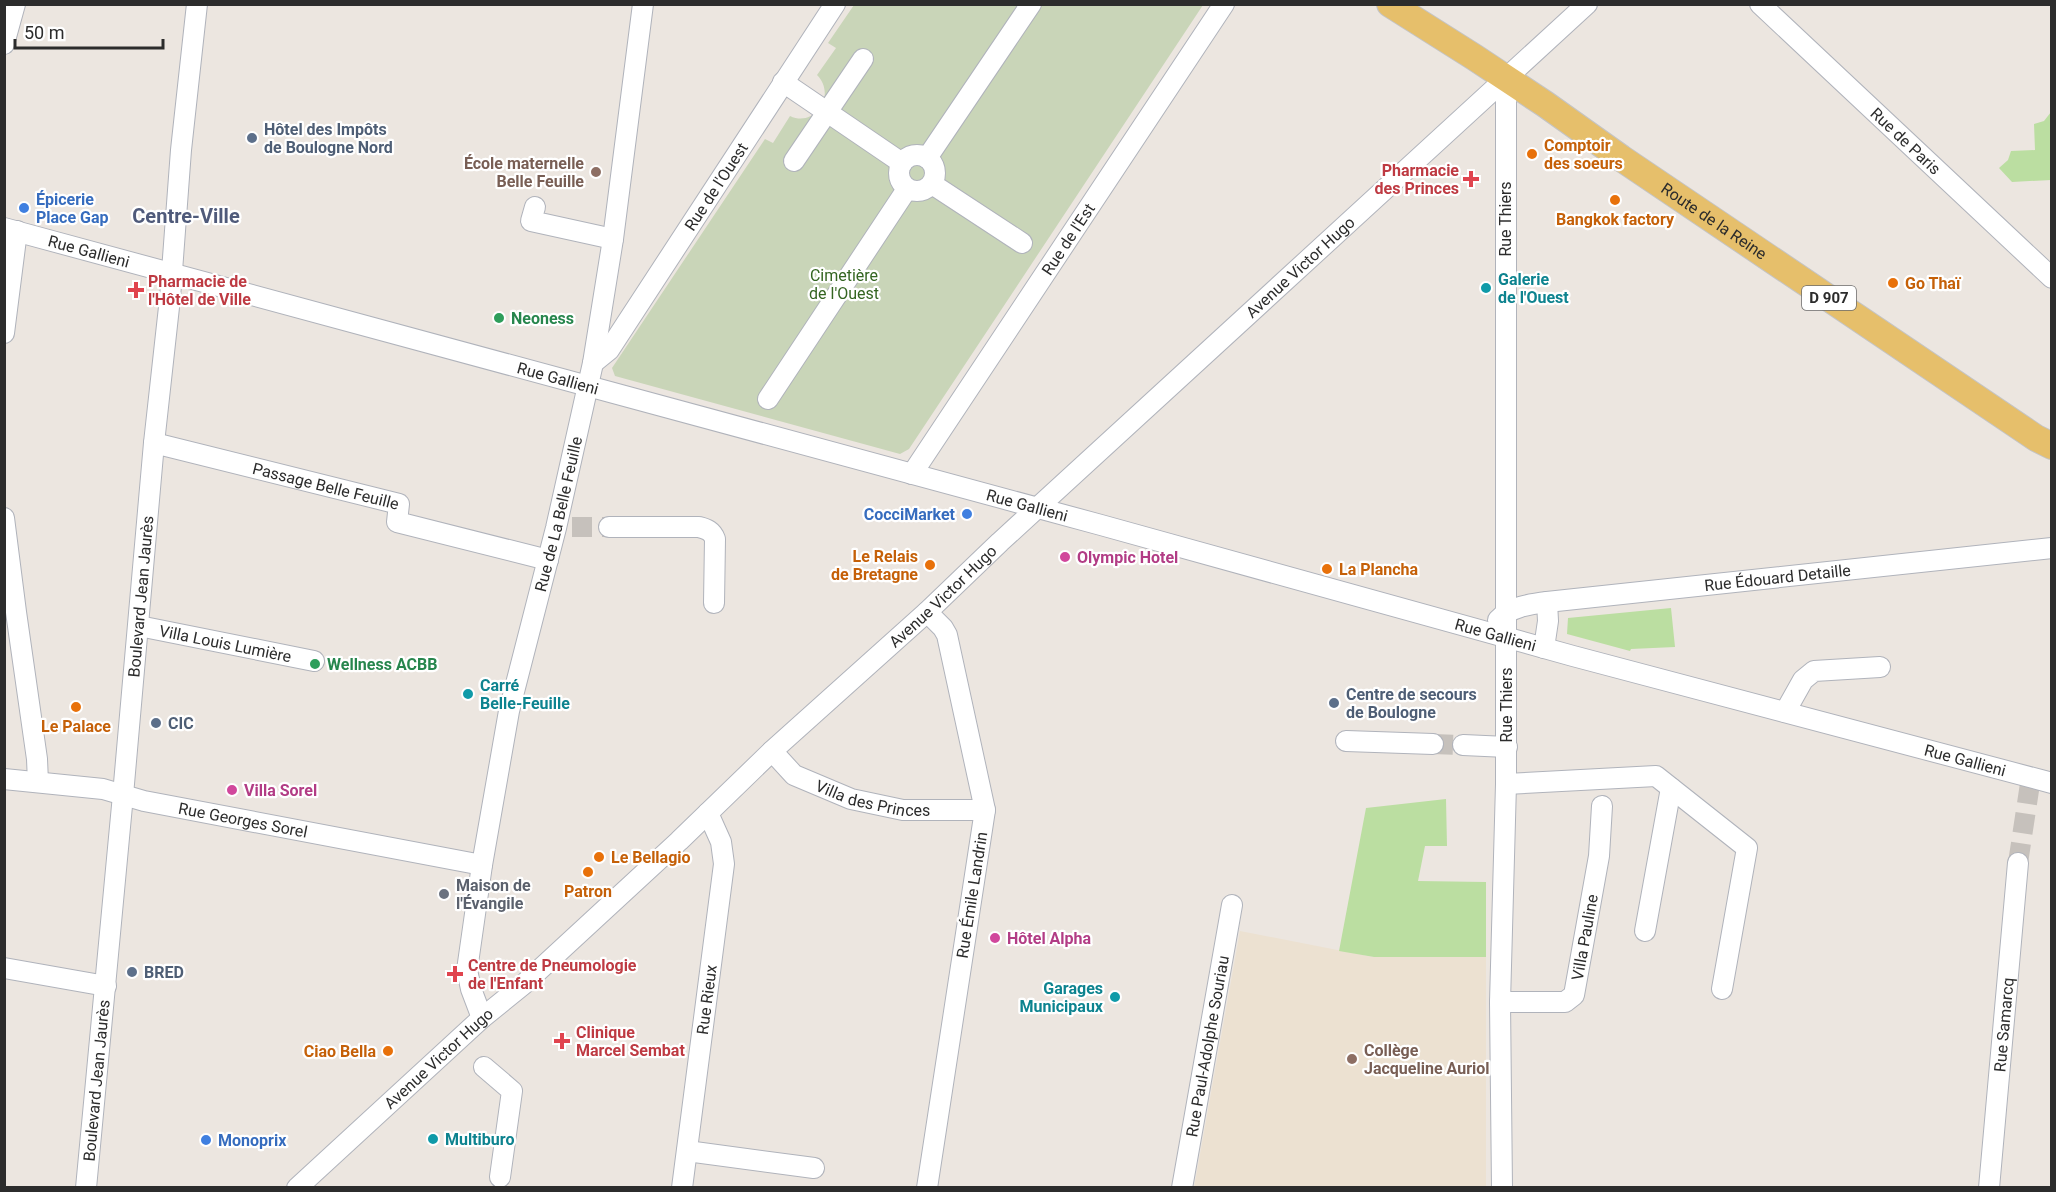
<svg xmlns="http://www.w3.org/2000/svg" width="2056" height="1192" viewBox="0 0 2056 1192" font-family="Roboto,sans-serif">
  <rect width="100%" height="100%" fill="#ece6e0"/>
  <path fill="#ece1d1" d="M1240,931L1373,957H1486V1187L1194,1188Z"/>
  <g fill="#bbdea1">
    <path d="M2051,112V180L2012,182L1999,168L2008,160L2011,151L2035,150L2034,124L2044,121Z"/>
    <path d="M1671,608L1675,647L1631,649L1630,651L1567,634L1568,618Z"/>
    <path d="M1446,799L1447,846H1425L1418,881L1486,882V957H1374L1339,951L1366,808Z"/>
  </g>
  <path fill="#c9d5b8" d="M854,5H1203L909,449L900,454L615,376L612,368L765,139L773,143L790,116C815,128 837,95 817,75L836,48L828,43Z"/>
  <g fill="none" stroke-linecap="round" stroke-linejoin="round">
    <g stroke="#c6c1bc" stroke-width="20" stroke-dasharray="20 10" stroke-linecap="butt">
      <path d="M572,527H609"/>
      <path d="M1433,744L1463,745"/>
      <path d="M2018,863L2031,777"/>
    </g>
    <g stroke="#b0b3bb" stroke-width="22">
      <g id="minor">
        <path id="s1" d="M1760,4L2052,278"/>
        <path d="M4,44L15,4"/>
        <path d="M783,82L902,163"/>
        <circle cx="917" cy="173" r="18"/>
        <path d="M927,158L1031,4"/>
        <path d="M794,161L863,59"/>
        <path d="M932,184L1022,243"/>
        <path d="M535,207L531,221L613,239"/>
        <path id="s2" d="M4,228L1101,525L1573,656L2052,783"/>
        <path d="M4,333L17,231"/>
        <path id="s3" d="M593,363L609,350L835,4"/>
        <path d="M768,399L907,189"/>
        <path id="s4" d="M154,443L399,504L397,522L548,560"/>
        <path id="s5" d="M912,474L1224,4"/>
        <path d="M4,518L16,612L37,759L38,782"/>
        <path d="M609,527H699C707,529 712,531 715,539L714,603"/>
        <path d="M927,612L943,628L947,635L985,810L927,1188"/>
        <path id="s6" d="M1498,620C1510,607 1530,604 1547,602L2052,548"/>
        <path id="s7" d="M139,626L314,661"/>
        <path d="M1544,648L1548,621L1547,602"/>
        <path d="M1785,712L1803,680L1814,671L1880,667"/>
        <path d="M1346,741L1433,744"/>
        <path d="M1463,745L1507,747"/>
        <path id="s8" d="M772,751L794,775L851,799L903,810H985"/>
        <path id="s9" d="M4,779L103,789L144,801L482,865"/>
        <path d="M1506,784L1656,776L1747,848L1722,989"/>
        <path d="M1645,931L1671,788"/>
        <path d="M4,968L106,986"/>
        <path id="s10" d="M1500,1002H1565L1574,995L1599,856L1602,806"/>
        <path id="s11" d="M482,1018L471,989L467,970L482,865L509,711L556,528L593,363L613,239L643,4"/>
        <path d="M484,1067L512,1091L500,1177"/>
        <path d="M687,1151L814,1168"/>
        <path id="s12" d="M86,1188L123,795L154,443L170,298L181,150L197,4"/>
        <path id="s13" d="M297,1188L482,1018L524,984L679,841L772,751L927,612L1000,542L1587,4"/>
        <path id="s14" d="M682,1188L724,864L721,842L708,813"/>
        <path id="s15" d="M1182,1188L1232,905"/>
        <path d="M1502,1188L1500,1002L1506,784V78"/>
        <path id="s16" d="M1989,1188L2018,863"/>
      </g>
    </g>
    <g stroke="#c4c4c4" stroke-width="28">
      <g id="major">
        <path id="s17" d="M1390,4L1474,57L1545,104L1621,158L2036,438L2052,446"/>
      </g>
    </g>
    <use href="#minor" stroke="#fff" stroke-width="20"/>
    <use href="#major" stroke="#e6bf6b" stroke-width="26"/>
  </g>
  <g fill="#5c6f8a" stroke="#fff" stroke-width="2">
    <circle cx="252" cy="138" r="6"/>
    <circle cx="1334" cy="703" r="6"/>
    <circle cx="156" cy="723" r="6"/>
    <circle cx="132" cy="972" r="6"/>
  </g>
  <g fill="#e8710a" stroke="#fff" stroke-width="2">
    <circle cx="1532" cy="154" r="6"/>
    <circle cx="1615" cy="200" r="6"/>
    <circle cx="1893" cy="283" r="6"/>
    <circle cx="930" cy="565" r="6"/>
    <circle cx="1327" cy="569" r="6"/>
    <circle cx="76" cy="707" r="6"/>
    <circle cx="599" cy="857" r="6"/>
    <circle cx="588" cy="872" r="6"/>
    <circle cx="388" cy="1051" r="6"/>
  </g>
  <g fill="#8d6e63" stroke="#fff" stroke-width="2">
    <circle cx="596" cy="172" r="6"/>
    <circle cx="1352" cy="1059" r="6"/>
  </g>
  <g fill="#e0444e" stroke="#fff" stroke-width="2">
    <path d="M1468 170h6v6h6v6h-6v6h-6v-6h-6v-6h6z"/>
    <path d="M133 281h6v6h6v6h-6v6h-6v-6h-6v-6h6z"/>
    <path d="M452 965h6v6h6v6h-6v6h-6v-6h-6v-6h6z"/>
    <path d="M559 1032h6v6h6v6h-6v6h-6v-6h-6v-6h6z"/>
  </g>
  <g fill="#3f7fe0" stroke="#fff" stroke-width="2">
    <circle cx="24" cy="208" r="6"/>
    <circle cx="967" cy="514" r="6"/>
    <circle cx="206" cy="1140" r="6"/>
  </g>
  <g fill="#0f9aa8" stroke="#fff" stroke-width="2">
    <circle cx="1486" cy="288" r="6"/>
    <circle cx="468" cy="694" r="6"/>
    <circle cx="1115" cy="997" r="6"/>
    <circle cx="433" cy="1139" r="6"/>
  </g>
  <g fill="#2e9e5b" stroke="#fff" stroke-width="2">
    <circle cx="499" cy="318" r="6"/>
    <circle cx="315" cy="664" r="6"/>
  </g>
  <g fill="#d1479c" stroke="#fff" stroke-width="2">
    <circle cx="1065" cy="557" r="6"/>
    <circle cx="232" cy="790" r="6"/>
    <circle cx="995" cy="938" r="6"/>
  </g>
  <circle fill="#6b7280" stroke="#fff" stroke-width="2" cx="444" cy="894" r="6"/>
  <g text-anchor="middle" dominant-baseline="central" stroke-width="4.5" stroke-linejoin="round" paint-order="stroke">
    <rect fill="#fff" stroke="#6b6b6b" stroke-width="1.5" x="1802" y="286" width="54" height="24" rx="4.5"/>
    <g font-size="15" font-weight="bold" fill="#2c2c2c">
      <text x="1829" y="298">D 907</text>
    </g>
    <g font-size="16" font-weight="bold" fill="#4e5e75" stroke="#fff" text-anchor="start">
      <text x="264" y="129">Hôtel des Impôts<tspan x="264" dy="18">de Boulogne Nord</tspan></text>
      <text x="1346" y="694">Centre de secours<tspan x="1346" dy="18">de Boulogne</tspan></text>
      <text x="168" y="723">CIC</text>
      <text x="144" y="972">BRED</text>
    </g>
    <g font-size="16" fill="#2c2c2c" stroke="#fff">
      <text stroke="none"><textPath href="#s1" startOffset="200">Rue de Paris</textPath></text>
      <text stroke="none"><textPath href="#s3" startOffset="216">Rue de l'Ouest</textPath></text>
      <text transform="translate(1505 219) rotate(-90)">Rue Thiers</text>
      <text stroke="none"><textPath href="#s17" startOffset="390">Route de la Reine</textPath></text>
      <text stroke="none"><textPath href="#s5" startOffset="282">Rue de l'Est</textPath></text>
      <text stroke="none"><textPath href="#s2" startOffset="88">Rue Gallieni</textPath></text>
      <text stroke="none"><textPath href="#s13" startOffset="1362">Avenue Victor Hugo</textPath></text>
      <text stroke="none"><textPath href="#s2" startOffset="574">Rue Gallieni</textPath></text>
      <text stroke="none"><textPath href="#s4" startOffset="177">Passage Belle Feuille</textPath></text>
      <text stroke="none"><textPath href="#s2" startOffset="1060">Rue Gallieni</textPath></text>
      <text stroke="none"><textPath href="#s11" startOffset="516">Rue de La Belle Feuille</textPath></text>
      <text stroke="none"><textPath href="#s6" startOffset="285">Rue Édouard Detaille</textPath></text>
      <text stroke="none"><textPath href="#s12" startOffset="594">Boulevard Jean Jaurès</textPath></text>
      <text stroke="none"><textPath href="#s13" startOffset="876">Avenue Victor Hugo</textPath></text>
      <text stroke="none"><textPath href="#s2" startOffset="1546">Rue Gallieni</textPath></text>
      <text stroke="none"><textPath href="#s7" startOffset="88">Villa Louis Lumière</textPath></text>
      <text transform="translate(1506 705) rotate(-90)">Rue Thiers</text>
      <text stroke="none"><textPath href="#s2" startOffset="2032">Rue Gallieni</textPath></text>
      <text stroke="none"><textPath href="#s8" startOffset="116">Villa des Princes</textPath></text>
      <text stroke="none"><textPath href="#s9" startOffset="243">Rue Georges Sorel</textPath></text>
      <text transform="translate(972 895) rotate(-81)">Rue Émile Landrin</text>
      <text stroke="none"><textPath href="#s10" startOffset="135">Villa Pauline</textPath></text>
      <text stroke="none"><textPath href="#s14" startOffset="190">Rue Rieux</textPath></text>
      <text stroke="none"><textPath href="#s16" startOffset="164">Rue Samarcq</textPath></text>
      <text stroke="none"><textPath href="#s15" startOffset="144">Rue Paul-Adolphe Souriau</textPath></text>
      <text stroke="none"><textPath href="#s13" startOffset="192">Avenue Victor Hugo</textPath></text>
      <text stroke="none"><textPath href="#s12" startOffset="108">Boulevard Jean Jaurès</textPath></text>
    </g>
    <g font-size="16" font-weight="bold" fill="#c56008" stroke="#fff" text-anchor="start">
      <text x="1544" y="145">Comptoir<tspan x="1544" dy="18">des soeurs</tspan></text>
      <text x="1615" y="219" text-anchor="middle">Bangkok factory</text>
      <text x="1905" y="283">Go Thaï</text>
      <text x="918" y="556" text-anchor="end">Le Relais<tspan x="918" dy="18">de Bretagne</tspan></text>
      <text x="1339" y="569">La Plancha</text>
      <text x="76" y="726" text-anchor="middle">Le Palace</text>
      <text x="611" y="857">Le Bellagio</text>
      <text x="588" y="891" text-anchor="middle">Patron</text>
      <text x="376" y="1051" text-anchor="end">Ciao Bella</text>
    </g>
    <g font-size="16" font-weight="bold" fill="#785e54" stroke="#fff" text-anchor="end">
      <text x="584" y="163">École maternelle<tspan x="584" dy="18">Belle Feuille</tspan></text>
      <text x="1364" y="1050" text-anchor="start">Collège<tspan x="1364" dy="18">Jacqueline Auriol</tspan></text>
    </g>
    <g font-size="16" font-weight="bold" fill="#be3a42" stroke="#fff" text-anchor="start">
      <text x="1459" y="170" text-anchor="end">Pharmacie<tspan x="1459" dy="18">des Princes</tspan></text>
      <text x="148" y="281">Pharmacie de<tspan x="148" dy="18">l'Hôtel de Ville</tspan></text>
      <text x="468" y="965">Centre de Pneumologie<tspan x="468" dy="18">de l'Enfant</tspan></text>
      <text x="576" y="1032">Clinique<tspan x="576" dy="18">Marcel Sembat</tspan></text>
    </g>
    <g font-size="16" font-weight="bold" fill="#366cbe" stroke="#fff" text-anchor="start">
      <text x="36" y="199">Épicerie<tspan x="36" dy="18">Place Gap</tspan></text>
      <text x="955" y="514" text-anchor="end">CocciMarket</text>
      <text x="218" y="1140">Monoprix</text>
    </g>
    <g font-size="16" fill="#346521" stroke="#fff">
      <text x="844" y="275">Cimetière<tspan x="844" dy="18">de l'Ouest</tspan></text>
    </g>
    <g font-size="16" font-weight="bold" fill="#0d838f" stroke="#fff" text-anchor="start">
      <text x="1498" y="279">Galerie<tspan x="1498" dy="18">de l'Ouest</tspan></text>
      <text x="480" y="685">Carré<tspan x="480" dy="18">Belle-Feuille</tspan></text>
      <text x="1103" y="988" text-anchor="end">Garages<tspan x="1103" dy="18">Municipaux</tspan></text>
      <text x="445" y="1139">Multiburo</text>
    </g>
    <g font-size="16" font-weight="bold" fill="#27864d" stroke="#fff" text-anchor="start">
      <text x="511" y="318">Neoness</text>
      <text x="327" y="664">Wellness ACBB</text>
    </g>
    <g font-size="16" font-weight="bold" fill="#b23c85" stroke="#fff" text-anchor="start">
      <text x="1077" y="557">Olympic Hotel</text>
      <text x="244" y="790">Villa Sorel</text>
      <text x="1007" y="938">Hôtel Alpha</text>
    </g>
    <g font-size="16" font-weight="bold" fill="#5b616d" stroke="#fff" text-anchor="start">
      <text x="456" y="885">Maison de<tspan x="456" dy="18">l'Évangile</tspan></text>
    </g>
    <g font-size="20" font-weight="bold" fill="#4f5a7a" stroke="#fff">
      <text x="186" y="216">Centre-Ville</text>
    </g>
  </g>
  <rect width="2056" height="1192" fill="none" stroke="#2c2c2c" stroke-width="12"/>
  <path d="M15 39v9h148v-9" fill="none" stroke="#2c2c2c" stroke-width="3"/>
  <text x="24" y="39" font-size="18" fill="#2c2c2c" stroke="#ffffff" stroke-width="4.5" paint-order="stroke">50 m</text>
</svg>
